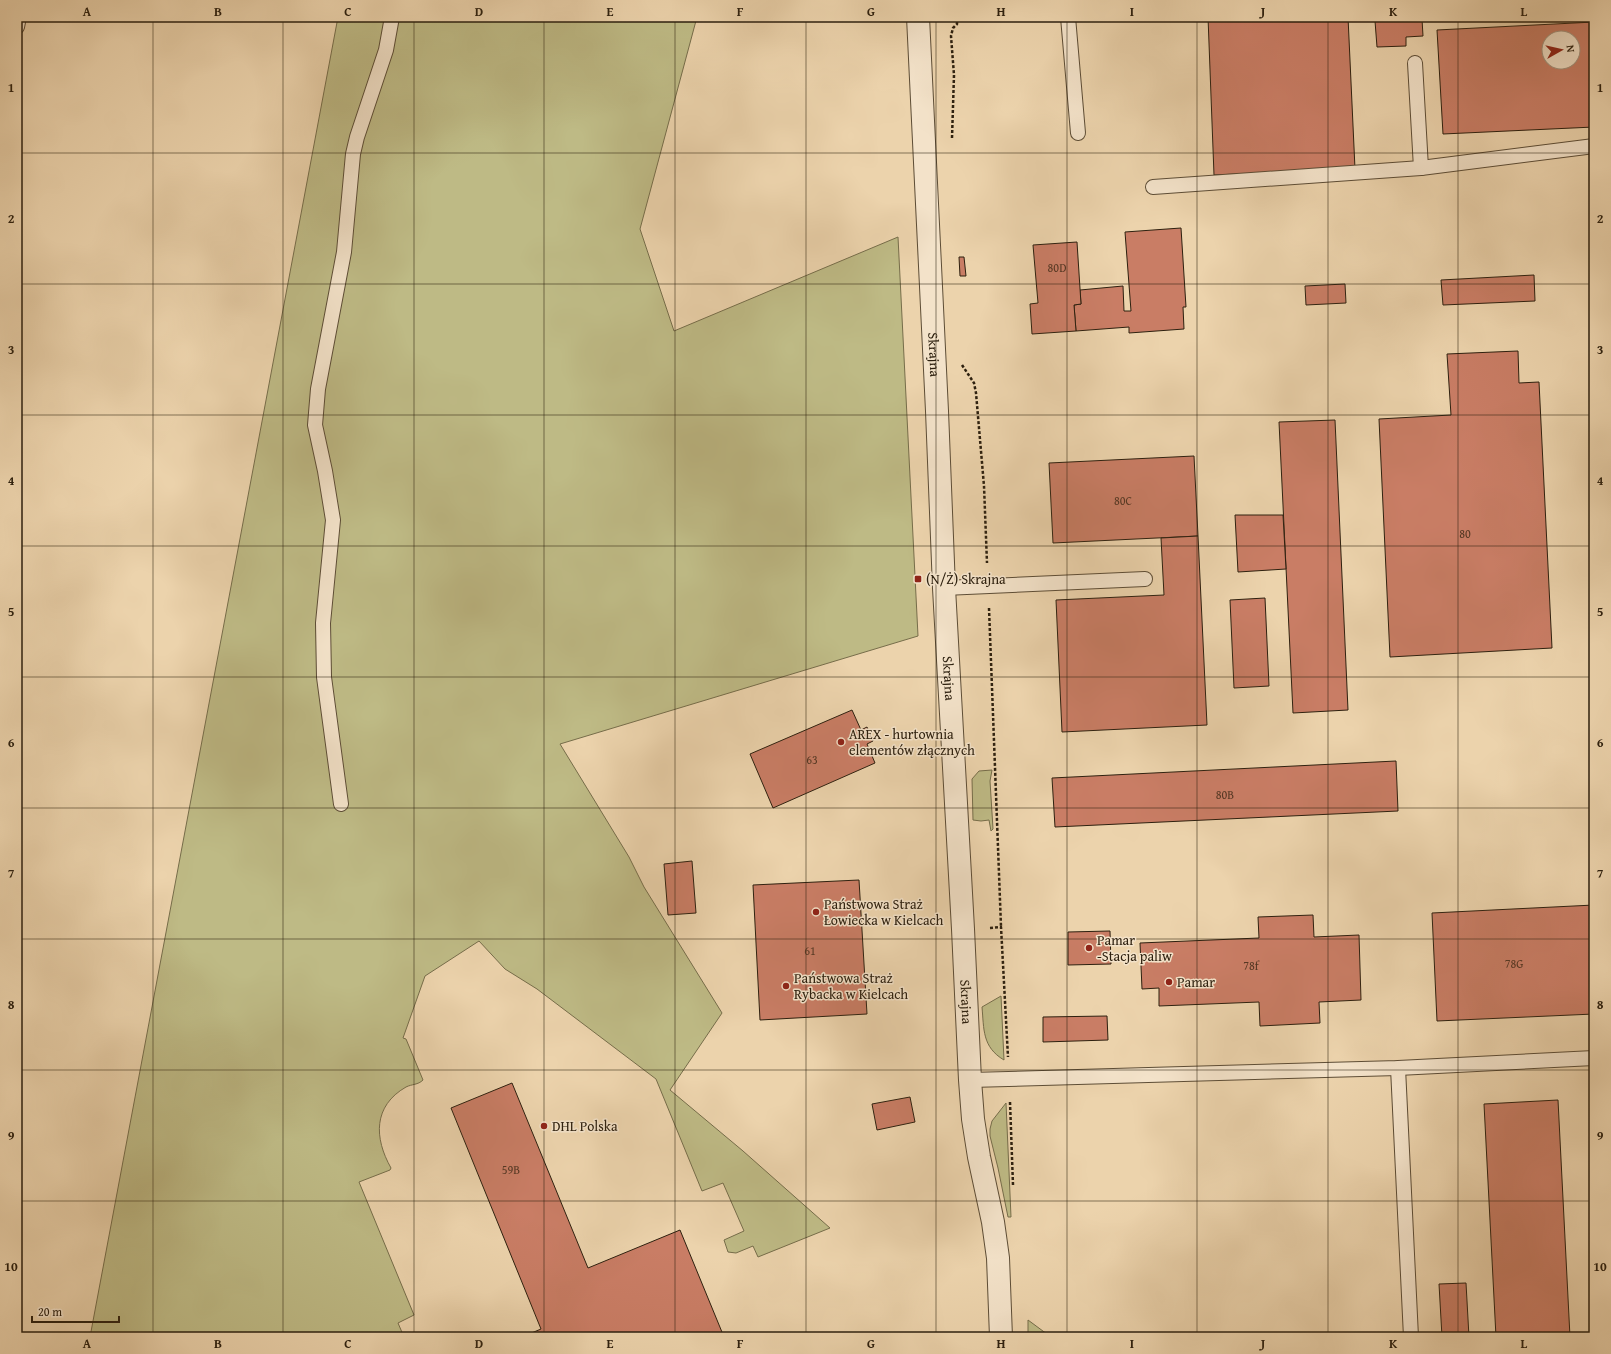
<svg xmlns="http://www.w3.org/2000/svg" width="1611" height="1354" viewBox="0 0 1611 1354" font-family="'Gentium Book Plus',serif">
  <rect width="100%" height="100%" fill="#ecd3ac"/>
  <filter id="stains"><feTurbulence type="fractalNoise" baseFrequency=".005" numOctaves="4"/><feColorMatrix values="0 0 0 0 .2 0 0 0 0 .09 0 0 0 0 .02 0 0 0 .5 -.17"/></filter>
  <radialGradient id="worn" r=".72"><stop offset=".6" stop-color="#630" stop-opacity="0"/><stop offset="1" stop-color="#630" stop-opacity=".3"/></radialGradient>
  <g fill="#beba85" stroke="#766d4a">
    <path d="M338,17H697L640,229L674,331L898,237L918,636L560,744L629,857L644,887L722,1013L670,1090L743,1151L830,1228L758,1257L753,1246L736,1253L728,1252L724,1240L744,1231L723,1183L702,1191L656,1079L537,989L505,969L479,941L425,976L403,1038L406,1039L423,1080C418,1085 412,1084 406,1087C373,1106 374,1138 391,1168L390,1170L359,1182L414,1315L398,1323L404,1337H90Z"/>
    <path d="M992,770L990,781L993,829L991,831L989,820L981,821L973,820L972,779L979,771Z"/>
    <path d="M1001,996L1004,1060C982,1047 984,1029 982,1007Z"/>
    <path d="M1006,1103L1011,1217H1008L998,1168L990,1136V1129L992,1121Z"/>
    <path d="M1028,1320L1051,1337H1028Z"/>
  </g>
  <g fill="#c97d65" stroke="#2d200f" fill-rule="evenodd">
    <path d="M1208,17H1348L1355,169L1214,175Z"/>
    <path d="M1422,19L1423,36L1406,37V46L1377,47L1375,21Z"/>
    <path d="M1594,22V127L1443,134L1437,30ZM1549,38H1573V62H1549Z"/>
    <path d="M1181,228L1186,307H1183L1184,329L1129,333V327L1076,331L1074,305L1081,304L1080,290L1123,286L1124,311H1131L1125,232Z"/>
    <path d="M1077,242L1081,304L1074,305L1076,331L1032,334L1030,304L1038,303L1033,245Z"/>
    <path d="M959,257H964L966,276H960Z"/>
    <path d="M1534,275L1535,301L1443,305L1441,280Z"/>
    <path d="M1345,284L1346,303L1306,305L1305,286Z"/>
    <path d="M1518,351L1519,383L1539,382L1552,648L1390,657L1379,419L1451,415L1447,354Z"/>
    <path d="M1335,420L1348,710L1293,713L1279,422Z"/>
    <path d="M1194,456L1198,536L1053,543L1049,463Z"/>
    <path d="M1235,515H1283L1286,569L1238,572Z"/>
    <path d="M1198,536L1207,725L1062,732L1056,600L1164,595L1161,538Z"/>
    <path d="M1265,598L1269,686L1234,688L1230,600Z"/>
    <path d="M852,710L861,730L867,727L873,741L867,744L875,763L773,808L750,754Z"/>
    <path d="M1396,761L1398,811L1055,827L1052,778Z"/>
    <path d="M692,861L696,913L668,915L664,864Z"/>
    <path d="M859,880L867,1014L760,1020L753,885Z"/>
    <path d="M1594,905V1014L1437,1021L1432,913Z"/>
    <path d="M1313,915L1314,937L1359,935L1361,1000L1319,1002L1320,1023L1260,1026L1259,1002L1159,1006V988L1142,989L1140,943L1259,938L1258,917Z"/>
    <path d="M1110,931L1111,964L1068,965V932Z"/>
    <path d="M1107,1016L1108,1040L1043,1042V1017Z"/>
    <path d="M512,1083L588,1268L680,1230L724,1337H522L541,1329L451,1108Z"/>
    <path d="M910,1097L915,1122L877,1130L872,1104Z"/>
    <path d="M1558,1100L1570,1337H1496L1484,1104Z"/>
    <path d="M1466,1283L1469,1337H1442L1439,1284Z"/>
  </g>
  <g fill="none" stroke-linecap="round" stroke-linejoin="round">
    <g stroke="#5d4d36" stroke-width="16">
      <g id="lane">
        <path d="M1068,17L1078,133"/>
        <path d="M17,27L19,17"/>
        <path d="M1415,63L1421,168"/>
        <path d="M1153,187L1421,168L1594,146"/>
        <path d="M944,588L1145,579"/>
        <path d="M341,804L324,677L323,623L333,520L325,471L315,425L318,389L344,252L353,154L357,137L386,50L392,17"/>
        <path d="M1398,1068L1411,1337"/>
        <path d="M970,1080L1398,1068L1594,1058"/>
      </g>
    </g>
    <g stroke="#5d4d36" stroke-width="24">
      <g id="street">
        <path id="s1" d="M918,17L937,411L944,588L963,929L970,1080L973,1119L979,1157L993,1222L998,1258L1001,1337"/>
      </g>
    </g>
    <g stroke="#2d200f" stroke-width="2.5" stroke-dasharray="3 2" stroke-linecap="butt">
      <path d="M952,138L954,75L951,36L953,28L957,24V17"/>
      <path d="M962,365L974,383L976,393L984,486L987,563"/>
      <path d="M989,608L1001,927"/>
      <path d="M990,928L1001,927L1008,1057"/>
      <path d="M1010,1102L1013,1185"/>
    </g>
    <use href="#lane" stroke="#f3e2c9" stroke-width="14"/>
    <use href="#street" stroke="#f3e2c9" stroke-width="22"/>
  </g>
  <path fill="none" stroke="#2d200f" stroke-width="1" stroke-opacity="0.55" d="M153,17V1337M283,17V1337M414,17V1337M544,17V1337M675,17V1337M806,17V1337M936,17V1337M1067,17V1337M1197,17V1337M1328,17V1337M1458,17V1337M17,153H1594M17,284H1594M17,415H1594M17,546H1594M17,677H1594M17,808H1594M17,939H1594M17,1070H1594M17,1201H1594"/>
  <g fill="#8f2418" stroke="#f3e2c9" stroke-width="1.5">
    <rect x="914" y="575" width="8" height="8" rx="2"/>
    <circle cx="841" cy="742" r="4"/>
    <circle cx="816" cy="912" r="4"/>
    <circle cx="1089" cy="948" r="4"/>
    <circle cx="1169" cy="982" r="4"/>
    <circle cx="786" cy="986" r="4"/>
    <circle cx="544" cy="1126" r="4"/>
  </g>
  <g text-anchor="middle" dominant-baseline="central" stroke-width="3" stroke-linejoin="round" paint-order="stroke">
    <g font-size="12" fill="#543724">
      <text x="1057" y="267">80D</text>
      <text x="1123" y="500">80C</text>
      <text x="1465" y="533">80</text>
      <text x="812" y="759">63</text>
      <text x="1225" y="794">80B</text>
      <text x="810" y="950">61</text>
      <text x="1514" y="963">78G</text>
      <text x="1251" y="965">78f</text>
      <text x="511" y="1169">59B</text>
    </g>
    <g font-size="14" fill="#2d200f" stroke="#f3e2c9">
      <text stroke="none"><textPath href="#s1" startOffset="338">Skrajna</textPath></text>
      <text stroke="none"><textPath href="#s1" startOffset="662">Skrajna</textPath></text>
      <text stroke="none"><textPath href="#s1" startOffset="986">Skrajna</textPath></text>
    </g>
    <g font-size="14" fill="#2d200f" stroke="#f3e2c9" text-anchor="start">
      <text x="926" y="579">(N/Ż) Skrajna</text>
      <text x="849" y="734">AREX - hurtownia<tspan x="849" dy="16">elementów złącznych</tspan></text>
      <text x="824" y="904">Państwowa Straż<tspan x="824" dy="16">Łowiecka w Kielcach</tspan></text>
      <text x="1097" y="940">Pamar<tspan x="1097" dy="16">-Stacja paliw</tspan></text>
      <text x="794" y="978">Państwowa Straż<tspan x="794" dy="16">Rybacka w Kielcach</tspan></text>
      <text x="1177" y="982">Pamar</text>
      <text x="552" y="1126">DHL Polska</text>
    </g>
  </g>
  <rect width="1611" height="1354" fill="none" stroke="#ecd3ac" stroke-width="44"/>
  <g transform="translate(1561 50) rotate(82)"><circle r="19" fill="#f3e2c9" stroke="#a4947f"/>
  <path d="M0-3L7 15L0 10L-7 15Z" fill="#8f2418"/>
  <text y="-6" font-size="11" font-weight="bold" text-anchor="middle" fill="#2d200f">N</text>
  </g>
  <path d="M32 1316v6h87v-6" fill="none" stroke="#2d200f" stroke-width="2"/>
  <text x="38" y="1316" font-size="12" fill="#2d200f" stroke="#f3e2c9" stroke-width="3" paint-order="stroke">20 m</text>
  <rect x="22" y="22" width="1567" height="1310" fill="none" stroke="#2d200f" stroke-width="1.5"/>
  <g font-size="13" text-anchor="middle" font-weight="bold" fill="#2d200f">
    <text x="87" y="16">A</text>
    <text x="218" y="16">B</text>
    <text x="348" y="16">C</text>
    <text x="479" y="16">D</text>
    <text x="610" y="16">E</text>
    <text x="740" y="16">F</text>
    <text x="871" y="16">G</text>
    <text x="1001" y="16">H</text>
    <text x="1132" y="16">I</text>
    <text x="1263" y="16">J</text>
    <text x="1393" y="16">K</text>
    <text x="1524" y="16">L</text>
    <text x="11" y="92">1</text>
    <text x="1600" y="92">1</text>
    <text x="11" y="223">2</text>
    <text x="1600" y="223">2</text>
    <text x="11" y="354">3</text>
    <text x="1600" y="354">3</text>
    <text x="11" y="485">4</text>
    <text x="1600" y="485">4</text>
    <text x="11" y="616">5</text>
    <text x="1600" y="616">5</text>
    <text x="11" y="747">6</text>
    <text x="1600" y="747">6</text>
    <text x="11" y="878">7</text>
    <text x="1600" y="878">7</text>
    <text x="11" y="1009">8</text>
    <text x="1600" y="1009">8</text>
    <text x="11" y="1140">9</text>
    <text x="1600" y="1140">9</text>
    <text x="11" y="1271">10</text>
    <text x="1600" y="1271">10</text>
    <text x="87" y="1348">A</text>
    <text x="218" y="1348">B</text>
    <text x="348" y="1348">C</text>
    <text x="479" y="1348">D</text>
    <text x="610" y="1348">E</text>
    <text x="740" y="1348">F</text>
    <text x="871" y="1348">G</text>
    <text x="1001" y="1348">H</text>
    <text x="1132" y="1348">I</text>
    <text x="1263" y="1348">J</text>
    <text x="1393" y="1348">K</text>
    <text x="1524" y="1348">L</text>
  </g>
  <rect width="100%" height="100%" filter="url(#stains)"/>
  <rect width="100%" height="100%" fill="url(#worn)"/>
</svg>
